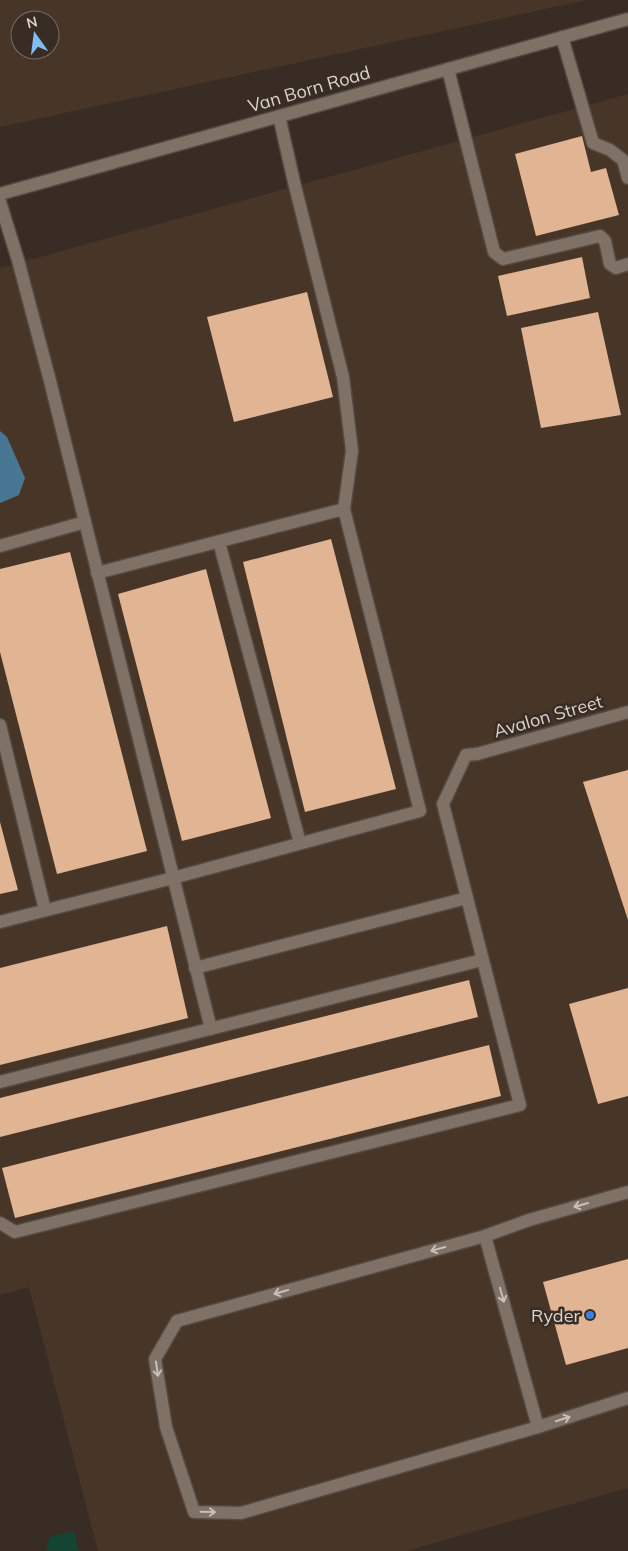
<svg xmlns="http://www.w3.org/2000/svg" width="628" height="1551" viewBox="0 0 628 1551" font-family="Mulish,sans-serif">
  <rect width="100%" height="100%" fill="#392c24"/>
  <g fill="#473527" fill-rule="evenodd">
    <path d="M0,0H587L0,127ZM20,20H50V50H20Z"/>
    <path d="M628,94V1488L406,1551H98L29,1287L0,1295V268Z"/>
  </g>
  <path fill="#144532" d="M74,1531L79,1551H46L50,1537Z"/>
  <path fill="#487793" d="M0,431L7,437L25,478L19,495L0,503Z"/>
  <g fill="#e1b494">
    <path d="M582,136L591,172L606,168L619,215L536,236L515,154Z"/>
    <path d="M582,257L590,298L507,316L498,276Z"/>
    <path d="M307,292L333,397L234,422L207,317Z"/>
    <path d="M598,312L621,415L541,428L521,328Z"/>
    <path d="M331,539L396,789L305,812L243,562Z"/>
    <path d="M70,552L147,851L57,874L0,652V569Z"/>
    <path d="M206,569L271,818L182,841L118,594Z"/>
    <path d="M628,770V920L583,782Z"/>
    <path d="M0,822L18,890L0,894Z"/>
    <path d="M167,926L188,1018L0,1065V968Z"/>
    <path d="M469,980L478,1017L0,1137V1098Z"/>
    <path d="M628,988V1096L598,1104L569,1004Z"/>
    <path d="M489,1045L501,1096L15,1218L2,1168Z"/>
    <path d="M628,1259V1348L566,1365L543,1282Z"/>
  </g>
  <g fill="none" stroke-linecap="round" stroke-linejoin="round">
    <g stroke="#544a42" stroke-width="15">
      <g id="lane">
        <path d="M562,37L593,143L610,150L623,160L628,178"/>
        <path d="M448,69L494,252L503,259L600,236L605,241L610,264L616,268L628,264"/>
        <path d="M279,116L294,182L343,377L352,451L344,509"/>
        <path d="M0,202L18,260L50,381L211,1029"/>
        <path d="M219,542L300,843"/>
        <path d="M0,546L85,522"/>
        <path d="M0,725L45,910"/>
        <path d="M0,922L173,878L420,811L344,509L97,573"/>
        <path d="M195,968L467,898"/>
        <path d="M0,1082L482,960"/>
        <path d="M628,1192L529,1220L485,1236L538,1427L628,1398"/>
        <path d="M0,1223L15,1232L520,1105L443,804L466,755L477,754"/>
        <path d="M485,1236L177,1321L155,1359L166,1427L194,1512L241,1513L538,1427"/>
      </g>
    </g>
    <g stroke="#544a42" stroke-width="15">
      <path id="street" d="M477,754L628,712"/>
    </g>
    <g stroke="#544a42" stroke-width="15">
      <path id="secondary" d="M0,194L628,19"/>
    </g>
    <use href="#lane" stroke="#7f7166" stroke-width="12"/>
    <use href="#street" stroke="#7f7166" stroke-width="12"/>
    <use href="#secondary" stroke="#7f7166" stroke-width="12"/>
  </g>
  <defs><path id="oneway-shaft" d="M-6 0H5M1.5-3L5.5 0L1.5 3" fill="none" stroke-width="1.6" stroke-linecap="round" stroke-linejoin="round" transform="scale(1.25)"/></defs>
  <g stroke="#c9bfb8">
    <use href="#oneway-shaft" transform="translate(581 1205) rotate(164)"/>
    <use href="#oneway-shaft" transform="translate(438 1249) rotate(165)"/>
    <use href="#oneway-shaft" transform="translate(281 1292) rotate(164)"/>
    <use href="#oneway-shaft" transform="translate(502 1295) rotate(74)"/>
    <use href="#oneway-shaft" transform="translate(157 1369) rotate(82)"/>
    <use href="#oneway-shaft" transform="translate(563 1419) rotate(-18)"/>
    <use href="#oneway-shaft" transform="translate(208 1512) rotate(1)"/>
  </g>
  <circle fill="#3f7fe0" stroke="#392c24" stroke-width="2" cx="590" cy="1315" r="5"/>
  <g text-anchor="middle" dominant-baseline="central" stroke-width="5" stroke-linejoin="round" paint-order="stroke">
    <g font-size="18" fill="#dbd3cd" stroke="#392c24">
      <text transform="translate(309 89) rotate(-16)">Van Born Road</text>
      <text transform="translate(548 716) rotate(-16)">Avalon Street</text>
    </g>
    <g font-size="18" fill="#dbd3cd" stroke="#392c24" text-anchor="end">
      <text x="580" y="1315">Ryder</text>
    </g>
  </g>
  <g transform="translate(35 35) rotate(346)"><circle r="24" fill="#392c24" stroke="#7a6f68"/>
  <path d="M0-4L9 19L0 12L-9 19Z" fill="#7dbef9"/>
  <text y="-8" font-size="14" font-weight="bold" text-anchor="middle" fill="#dbd3cd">N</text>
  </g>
</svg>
